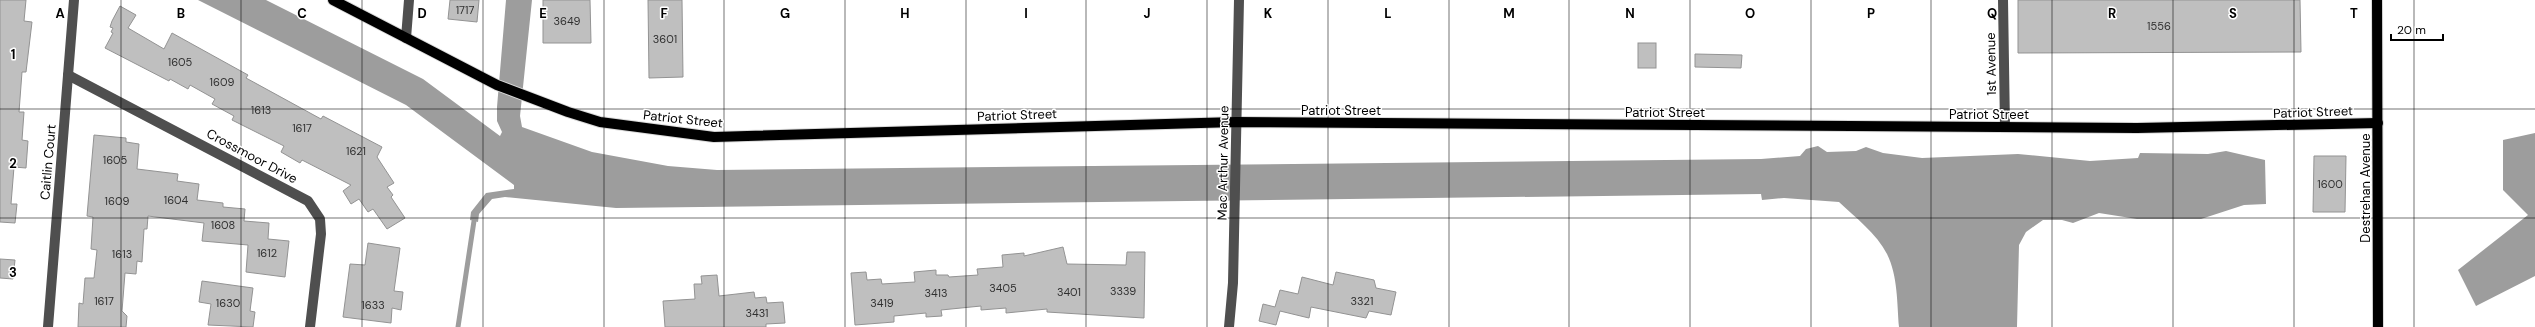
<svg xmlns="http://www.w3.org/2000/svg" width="2535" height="327" viewBox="0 0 2535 327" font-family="'DM Sans',sans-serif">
  <rect width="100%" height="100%" fill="#fff"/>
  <g fill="#9d9d9d">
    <path d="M198,0H266L423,79L500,136L502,132L497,121V107L506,0H532L520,116L522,127L592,152L668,166L717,170L1761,159L1800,156L1806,149L1818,146L1827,152L1856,151L1866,147L1883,153L1922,158L2018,154L2090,161L2138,158L2140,153L2208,154L2226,151L2265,160L2266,204L2244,205L2201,219H2137L2099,213L2073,223L2062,220H2043L2026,232L2019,245L2017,327H1899C1897,304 1898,276 1887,254C1877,234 1855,217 1839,202L1784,198L1762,200L1761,194L616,208L505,197L492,199L479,214L478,222L470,220L471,212L486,193L514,189V185L406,105Z"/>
    <path d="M2535,133V276L2476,306L2458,270L2528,215L2503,190V140Z"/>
  </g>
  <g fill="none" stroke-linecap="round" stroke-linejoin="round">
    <path stroke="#9d9d9d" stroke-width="5" d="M458,327L474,221"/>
  </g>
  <g fill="#bfbfbf" stroke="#939393">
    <path d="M0,0H26L24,21L32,22L26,72H22L19,112H24L22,140L28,141L26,168L14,167L11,204H17L15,223L0,222Z"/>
    <path d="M450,0H479L477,22L448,19Z"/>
    <path d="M543,0H590L591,43H543Z"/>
    <path d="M648,0H682L683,77L649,78Z"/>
    <path d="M2018,0H2300L2301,52L2018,53Z"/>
    <path d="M120,6L136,15L128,28L164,49L172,33L248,75L246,78L321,119L323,116L382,147L377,157L394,183L387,187L393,195L391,197L405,218L387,229L373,209L368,212L359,199L351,204L343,191L351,185L302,160L300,163L281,152L284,146L232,120L234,116L212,104L215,99L190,85L188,89L170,79L169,81L105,48L113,33L111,32L113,28L110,27L112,21Z"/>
    <rect x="1638" y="43" width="18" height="25"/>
    <path d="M1695,54L1742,55L1741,68L1695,67Z"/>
    <path d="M94,135L126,138V142L139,144L137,169L178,174L177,181L199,184L197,200L223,203V207L245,209L244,221L269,223L268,239L289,241L285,277L246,272L248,245L202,241L204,223L148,216L147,229H144L142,262L137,261L136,274L125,273L122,311L127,316L126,327H78L79,303L83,304L85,278H94L97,250L91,249L93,217L87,216Z"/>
    <path d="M2314,156H2346L2345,212H2313Z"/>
    <path d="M368,243L400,248L394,291L403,292L401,310L392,308L391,323L343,317L350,264L365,265Z"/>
    <path d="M1063,247L1067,264L1126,265L1127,252H1145L1144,318L1047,312V309L1006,313V308L981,310V306L941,310L942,316L926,317V313L894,316V322L855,325L851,273L866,272L867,280L881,279L882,284L915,282L914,272L936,270V275H948L949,277L978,275L977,269L1003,267L1002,255L1024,253V256Z"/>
    <path d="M0,259L15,260L13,279L0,278Z"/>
    <path d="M1336,272L1374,280L1376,288L1396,292L1391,315L1369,311L1366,318L1311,307L1309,318L1280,311L1276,325L1259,321L1263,304L1275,307L1280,290L1298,294L1302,277L1333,285Z"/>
    <path d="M717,275L719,296L754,292L755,298L766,297L767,303L783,302L785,323L766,324V327H665L663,301L695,299L694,284H702L701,276Z"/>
    <path d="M202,281L253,288L250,311L255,312L253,327L208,325L211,304L199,302Z"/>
  </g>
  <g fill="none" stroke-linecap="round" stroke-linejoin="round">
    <g stroke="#dbdbdb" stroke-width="12">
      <g id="major">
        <path d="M333,0L497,85L568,112L600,122L714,137L1236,122L2137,128L2378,123"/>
        <path d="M2377,0L2378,327"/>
      </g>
    </g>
    <g stroke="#4f4f4f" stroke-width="10">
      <path d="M2003,0L2005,127"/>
      <path d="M406,38L409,0"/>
      <path d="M68,75L308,201L320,219L321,234L310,327"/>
      <path d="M48,327L74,0"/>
      <path d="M1229,327L1233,283L1239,0"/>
    </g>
    <use href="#major" stroke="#000" stroke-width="10"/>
  </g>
  <path fill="none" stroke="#000" stroke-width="1" stroke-opacity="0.55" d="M121,0V327M241,0V327M362,0V327M483,0V327M604,0V327M724,0V327M845,0V327M966,0V327M1086,0V327M1207,0V327M1328,0V327M1449,0V327M1569,0V327M1690,0V327M1811,0V327M1931,0V327M2052,0V327M2173,0V327M2294,0V327M2414,0V327M0,109H2535M0,218H2535"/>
  <g text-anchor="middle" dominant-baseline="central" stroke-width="3" stroke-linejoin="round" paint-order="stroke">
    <g font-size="11" fill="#303030">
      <text x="465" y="10">1717</text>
      <text x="567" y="21">3649</text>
      <text x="2159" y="26">1556</text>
      <text x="665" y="39">3601</text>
      <text x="180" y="62">1605</text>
      <text x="222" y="82">1609</text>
      <text x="261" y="110">1613</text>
      <text x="302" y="128">1617</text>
      <text x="356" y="151">1621</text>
      <text x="115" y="160">1605</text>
      <text x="2330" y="184">1600</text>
      <text x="176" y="200">1604</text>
      <text x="117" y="201">1609</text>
      <text x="223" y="225">1608</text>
      <text x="267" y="253">1612</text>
      <text x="122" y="254">1613</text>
      <text x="1003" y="288">3405</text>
      <text x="1123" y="291">3339</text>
      <text x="1069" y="292">3401</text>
      <text x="936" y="293">3413</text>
      <text x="104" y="301">1617</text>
      <text x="1362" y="301">3321</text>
      <text x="228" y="303">1630</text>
      <text x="882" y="303">3419</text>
      <text x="373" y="305">1633</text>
      <text x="757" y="313">3431</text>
    </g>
    <g font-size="13" fill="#000" stroke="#fff">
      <text transform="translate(1991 64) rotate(-91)">1st Avenue</text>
      <text x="1341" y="110">Patriot Street</text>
      <text x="1665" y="112">Patriot Street</text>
      <text transform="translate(2313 112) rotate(-2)">Patriot Street</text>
      <text x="1989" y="114">Patriot Street</text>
      <text transform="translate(1017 115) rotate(-2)">Patriot Street</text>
      <text transform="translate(683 119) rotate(6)">Patriot Street</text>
      <text transform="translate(252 156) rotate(28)">Crossmoor Drive</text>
      <text transform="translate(48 162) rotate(-85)">Caitlin Court</text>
      <text transform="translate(1223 163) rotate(-89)">Mac Arthur Avenue</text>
      <text transform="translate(2365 188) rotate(-90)">Destrehan Avenue</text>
    </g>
  </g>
  <g font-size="13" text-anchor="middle" font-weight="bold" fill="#000" stroke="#fff" stroke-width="3" stroke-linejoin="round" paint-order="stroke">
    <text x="60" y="18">A</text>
    <text x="181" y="18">B</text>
    <text x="302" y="18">C</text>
    <text x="422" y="18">D</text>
    <text x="543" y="18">E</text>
    <text x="664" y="18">F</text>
    <text x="785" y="18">G</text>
    <text x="905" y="18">H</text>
    <text x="1026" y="18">I</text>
    <text x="1147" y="18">J</text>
    <text x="1268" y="18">K</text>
    <text x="1388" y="18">L</text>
    <text x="1509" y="18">M</text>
    <text x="1630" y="18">N</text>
    <text x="1750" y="18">O</text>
    <text x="1871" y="18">P</text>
    <text x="1992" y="18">Q</text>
    <text x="2112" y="18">R</text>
    <text x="2233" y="18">S</text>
    <text x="2354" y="18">T</text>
    <text x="13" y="59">1</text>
    <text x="13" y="168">2</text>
    <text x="13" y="277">3</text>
  </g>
  <path d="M2391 34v6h52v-6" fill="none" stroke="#000000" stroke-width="2"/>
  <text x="2397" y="34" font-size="12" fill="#000000" stroke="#ffffff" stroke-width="3" paint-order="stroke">20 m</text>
</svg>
